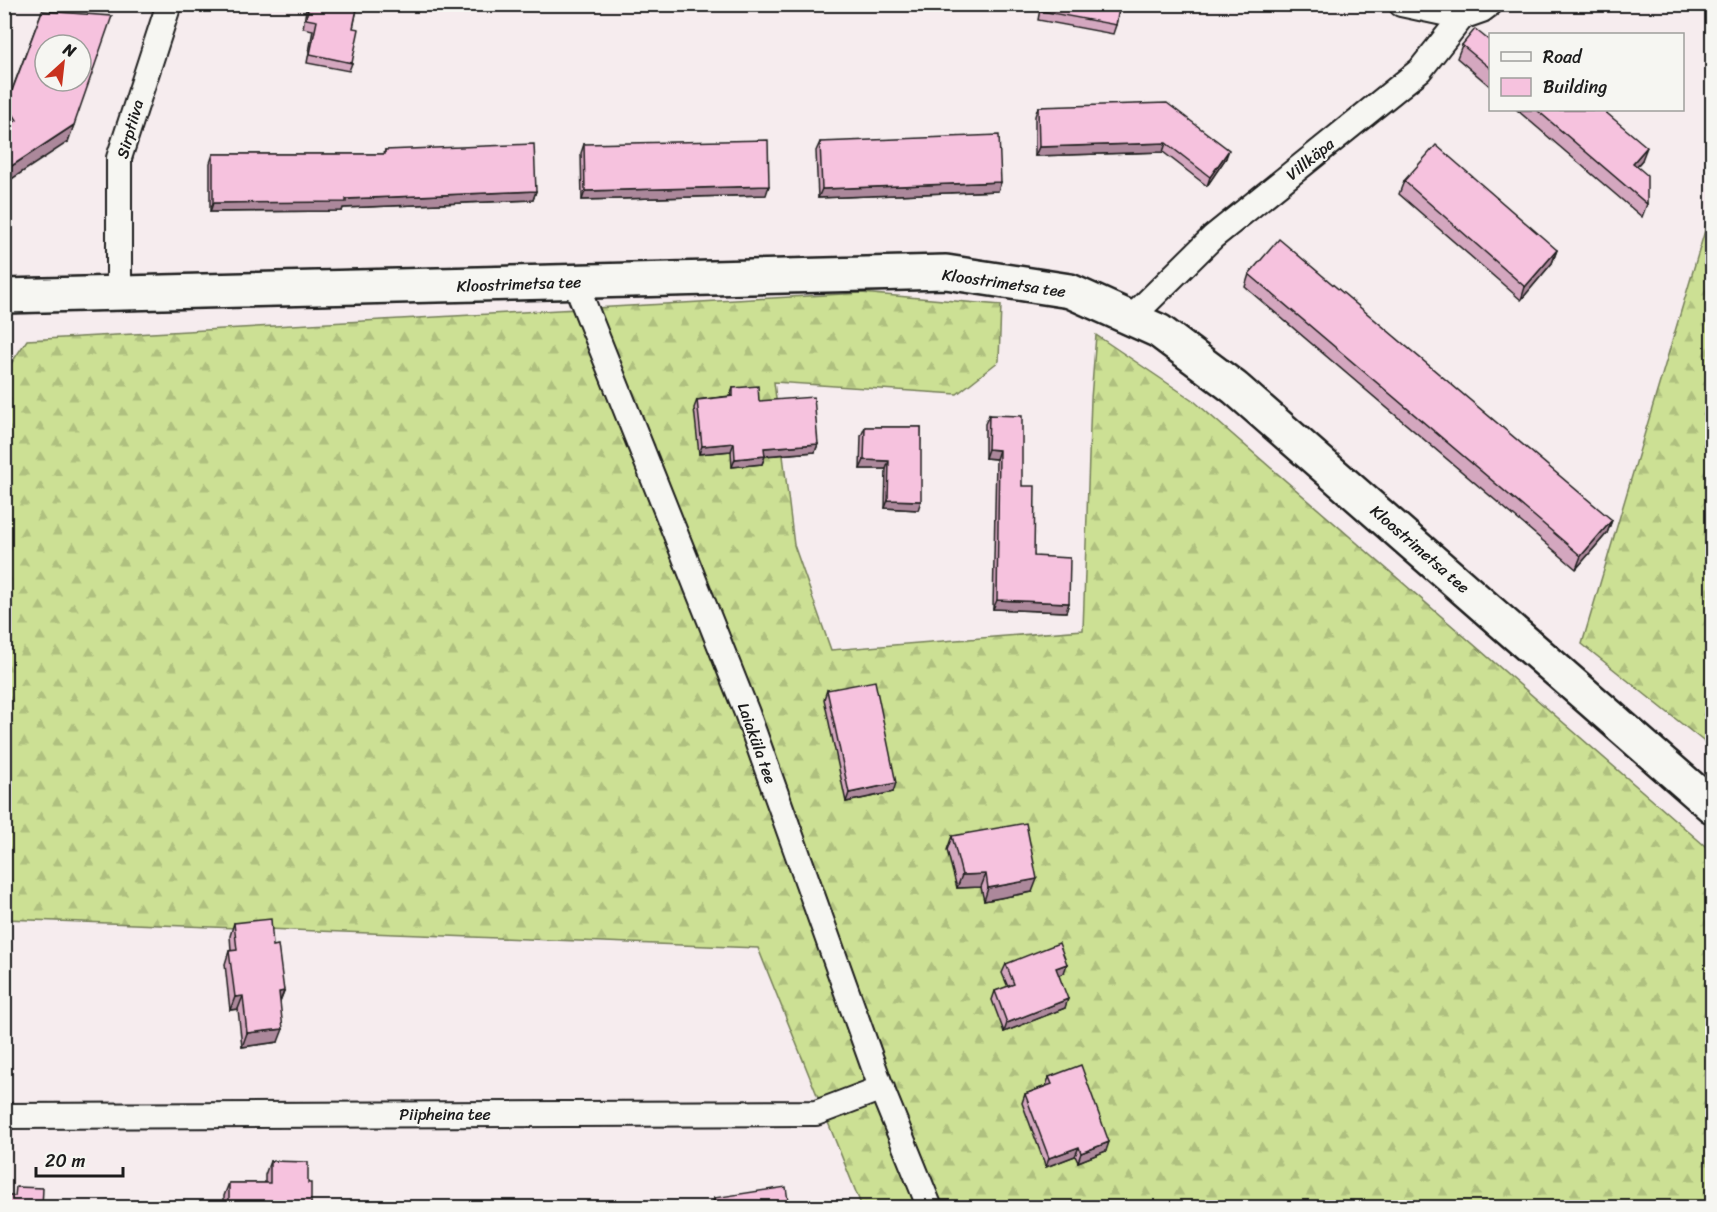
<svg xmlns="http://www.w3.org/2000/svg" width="1717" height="1212" viewBox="0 0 1717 1212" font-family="Sriracha,sans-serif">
  <defs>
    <pattern id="forest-firs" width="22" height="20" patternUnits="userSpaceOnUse" patternTransform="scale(1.5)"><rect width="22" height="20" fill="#cce094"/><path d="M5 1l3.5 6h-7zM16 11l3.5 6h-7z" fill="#afc07f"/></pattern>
  </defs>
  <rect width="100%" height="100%" fill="#f6ecee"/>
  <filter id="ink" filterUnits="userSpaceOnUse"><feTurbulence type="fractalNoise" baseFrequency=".0167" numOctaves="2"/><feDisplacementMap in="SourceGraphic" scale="12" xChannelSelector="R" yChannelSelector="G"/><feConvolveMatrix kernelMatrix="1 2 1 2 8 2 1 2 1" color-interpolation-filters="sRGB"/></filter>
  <g filter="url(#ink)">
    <g fill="url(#forest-firs)" stroke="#747e58" stroke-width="1.5">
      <path d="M1712,207V748L1582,644Z"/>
      <path d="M861,293L1001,305L999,361L957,394L774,382L794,545L831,650L1083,630L1091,399L1096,335L1194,401L1712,852V1207H862L758,948L5,919L4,374L27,340Z"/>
    </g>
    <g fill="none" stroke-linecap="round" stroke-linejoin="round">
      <g stroke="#1c1c1c" stroke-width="28">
        <g id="street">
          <path d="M1401,4L1462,17"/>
          <path d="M575,282L747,713L882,1090L930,1208"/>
          <path d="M119,294V158L169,4"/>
          <path d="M1131,318L1213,237L1420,70L1462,17L1482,10L1490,4"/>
          <path d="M4,1116L816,1113L882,1088"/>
        </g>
      </g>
      <g stroke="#1c1c1c" stroke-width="38">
        <path id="secondary" d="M4,296L946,272L1070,291L1159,331L1235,388L1712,806"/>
      </g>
      <use href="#street" stroke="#f6f6f2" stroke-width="24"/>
      <use href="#secondary" stroke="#f6f6f2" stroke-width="33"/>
    </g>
    <g fill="#d4a7bf" stroke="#1c1c1c" stroke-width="1.5">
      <path d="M307,4H358L353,28L352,63L349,71L307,63L313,30L303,28Z"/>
      <path d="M1041,4H1120L1116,25L1113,34L1038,20Z"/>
      <path d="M42,11L68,142L5,128L4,127V111Z"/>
      <path d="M1491,42V87L1457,58L1462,45Z"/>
      <path d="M1038,107L1226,158L1207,186L1163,152L1035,156V116Z"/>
      <path d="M1517,110H1603L1642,160L1637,166L1647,204L1642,217Z"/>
      <path d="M820,142L1001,182L998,191L818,198L816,151Z"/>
      <path d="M584,144L766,195L582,200L581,153Z"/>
      <path d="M385,150L536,191L533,200L343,208L342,211L210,212V163L213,154H384Z"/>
      <path d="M1404,181L1557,250L1552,263L1521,300L1399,194Z"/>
      <path d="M1249,274L1612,520L1607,533L1576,569L1245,287Z"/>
      <path d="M733,388L759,401L818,444L815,452L765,456L762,464L732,467L731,451L699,454L694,408L697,400L730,396Z"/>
      <path d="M989,415L1022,486L1034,556L1069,603L1066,612L993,609L996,459L985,458V424Z"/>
      <path d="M865,427H921L918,510L885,508L886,469H860L861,436Z"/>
      <path d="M827,690L893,792L846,802L824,699Z"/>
      <path d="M952,836L1032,892L984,901L981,887L957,888L947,850Z"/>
      <path d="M234,923L273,946L284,991L280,1001L278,1042L242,1047L238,1009L230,1010L225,964L229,951L231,950L230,936Z"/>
      <path d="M1006,964L1064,973L1059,975L1065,1008L1004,1032L992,1000L995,991L1008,987L1002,973Z"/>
      <path d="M1049,1077L1106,1151L1078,1162L1075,1156L1046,1167L1022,1103L1025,1094L1046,1086Z"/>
      <path d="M270,1161L308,1183L311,1208H224V1196L229,1183H265V1175Z"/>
      <path d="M714,1198L789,1208H711Z"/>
    </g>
    <g fill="#ac889b" stroke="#1c1c1c" stroke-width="1.5">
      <path d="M74,125L68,142L4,184V171Z"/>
      <path d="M1166,143L1163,152L1035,156L1039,147Z"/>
      <path d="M1647,147L1642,160L1628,176L1633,163Z"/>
      <path d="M1229,150L1226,158L1207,186L1210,177Z"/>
      <path d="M1001,182L998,191L818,198L822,189Z"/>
      <path d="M769,186L766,195L582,200L585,191Z"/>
      <path d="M536,191L533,200L343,208L342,211L210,212L213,203L346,199Z"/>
      <path d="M1557,250L1552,263L1521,300L1525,287Z"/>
      <path d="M734,443L731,451L699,454L702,446Z"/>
      <path d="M818,444L815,452L762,456L764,448Z"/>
      <path d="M988,449L999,450L996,459L985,458Z"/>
      <path d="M765,456L762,464L732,467L735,459Z"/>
      <path d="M864,460L889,461L886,469H860Z"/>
      <path d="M888,500L921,501L918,510L885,508Z"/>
      <path d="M1612,520L1607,533L1576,569L1581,556Z"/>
      <path d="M997,600L1069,603L1066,612L993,609Z"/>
      <path d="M896,783L893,792L846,802L849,793Z"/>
      <path d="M986,874L981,887L957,888L962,875Z"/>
      <path d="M1037,879L1032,892L984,901L988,888Z"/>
      <path d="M1067,964L1064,973L1053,977L1056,968Z"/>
      <path d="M284,991L279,1004V992Z"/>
      <path d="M243,996L238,1009L230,1010L235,997Z"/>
      <path d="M1068,999L1065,1008L1004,1032L1007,1023Z"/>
      <path d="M283,1029L278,1042L242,1047L247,1033Z"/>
      <path d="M1109,1142L1106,1151L1078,1162L1081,1153Z"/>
      <path d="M1079,1147L1075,1156L1046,1167L1049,1158Z"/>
    </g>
    <g fill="#f6c2de" stroke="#1c1c1c" stroke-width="1.5" fill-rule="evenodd">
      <path d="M309,4H358L353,28L359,29L352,63L310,54L317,21L306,19Z"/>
      <path d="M1042,4H1120L1116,25L1041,11Z"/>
      <path d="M42,11L112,16L74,125L4,171V129L17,120L7,104ZM45,45H81V81H45Z"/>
      <path d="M1475,29L1491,42V69L1462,45Z"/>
      <path d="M1167,103L1229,150L1210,177L1166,143L1039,147L1038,107Z"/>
      <path d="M1537,110H1603L1647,147L1633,163L1647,175V204Z"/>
      <path d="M999,135L1001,182L822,189L820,142Z"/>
      <path d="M768,140L769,186L585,191L584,144Z"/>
      <path d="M534,144L536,191L346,199V202L213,203V154H385V150Z"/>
      <path d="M1436,145L1557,250L1525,287L1404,181Z"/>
      <path d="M1279,239L1612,520L1581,556L1249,274Z"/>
      <path d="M758,386L759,401L814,397L818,444L764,448L765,456L735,459L734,443L702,446L697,400L733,396V388Z"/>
      <path d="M989,415L1022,416V486H1035L1034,556L1070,558L1069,603L997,600L999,450L988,449Z"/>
      <path d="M865,427H921V501L888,500L889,461L864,460Z"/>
      <path d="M875,681L896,783L849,793L827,690Z"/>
      <path d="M1026,823L1037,879L988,888L986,874L962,875L952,836Z"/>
      <path d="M271,919L273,946L278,945L284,991L279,992L283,1029L247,1033L243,996L235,997L229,951L237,950L234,923Z"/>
      <path d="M1059,943L1067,964L1056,968L1068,999L1007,1023L995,991L1014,984L1006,964Z"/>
      <path d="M1081,1065L1109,1142L1081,1153L1079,1147L1049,1158L1025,1094L1052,1084L1049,1077Z"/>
      <path d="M270,1161L308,1162V1183H311V1208H229V1183H270Z"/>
      <path d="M16,1187L43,1188L42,1208H4V1196H15Z"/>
      <path d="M786,1187L789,1208H716L714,1198Z"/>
    </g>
  </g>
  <g text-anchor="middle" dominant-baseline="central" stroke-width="4.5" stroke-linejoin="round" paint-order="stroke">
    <g font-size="16" fill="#1c1c1c" stroke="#f6f6f2">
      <text transform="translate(130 129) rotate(-74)">Sirptiiva</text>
      <text transform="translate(1310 159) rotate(-39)">Villkäpa</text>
      <text transform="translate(1004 283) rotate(8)">Kloostrimetsa tee</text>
      <text transform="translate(519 284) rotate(-2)">Kloostrimetsa tee</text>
      <text transform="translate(1420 549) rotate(41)">Kloostrimetsa tee</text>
      <text transform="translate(757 743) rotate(70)">Laiaküla tee</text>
      <text x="445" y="1114">Piipheina tee</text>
    </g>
  </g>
  <rect width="1717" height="1212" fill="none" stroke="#f6f6f2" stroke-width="24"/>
  <rect x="12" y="12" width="1693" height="1188" fill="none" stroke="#1c1c1c" stroke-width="2" filter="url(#ink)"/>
  <rect x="1489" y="33" width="195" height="78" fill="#f6f6f2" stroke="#9f9f9c" stroke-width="1.5"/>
  <rect x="1501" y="52" width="30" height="9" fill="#f6f6f2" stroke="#9f9f9c" stroke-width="1.5"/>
  <text x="1543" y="63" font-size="18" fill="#1c1c1c">Road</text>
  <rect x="1501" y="78" width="30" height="18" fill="#f6c2de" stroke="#9f9f9c" stroke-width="1.5"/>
  <text x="1543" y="93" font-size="18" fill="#1c1c1c">Building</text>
  <g transform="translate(63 63) rotate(27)"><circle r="28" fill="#f6f6f2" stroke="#9f9f9c" stroke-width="1.5"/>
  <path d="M0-4.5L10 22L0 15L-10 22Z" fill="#c8321e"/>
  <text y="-9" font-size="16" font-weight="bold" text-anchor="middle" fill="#1c1c1c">N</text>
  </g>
  <path d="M36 1167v9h87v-9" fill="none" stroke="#1c1c1c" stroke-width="3"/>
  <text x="45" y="1167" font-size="18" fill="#1c1c1c" stroke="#f6f6f2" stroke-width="4.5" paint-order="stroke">20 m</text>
</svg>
